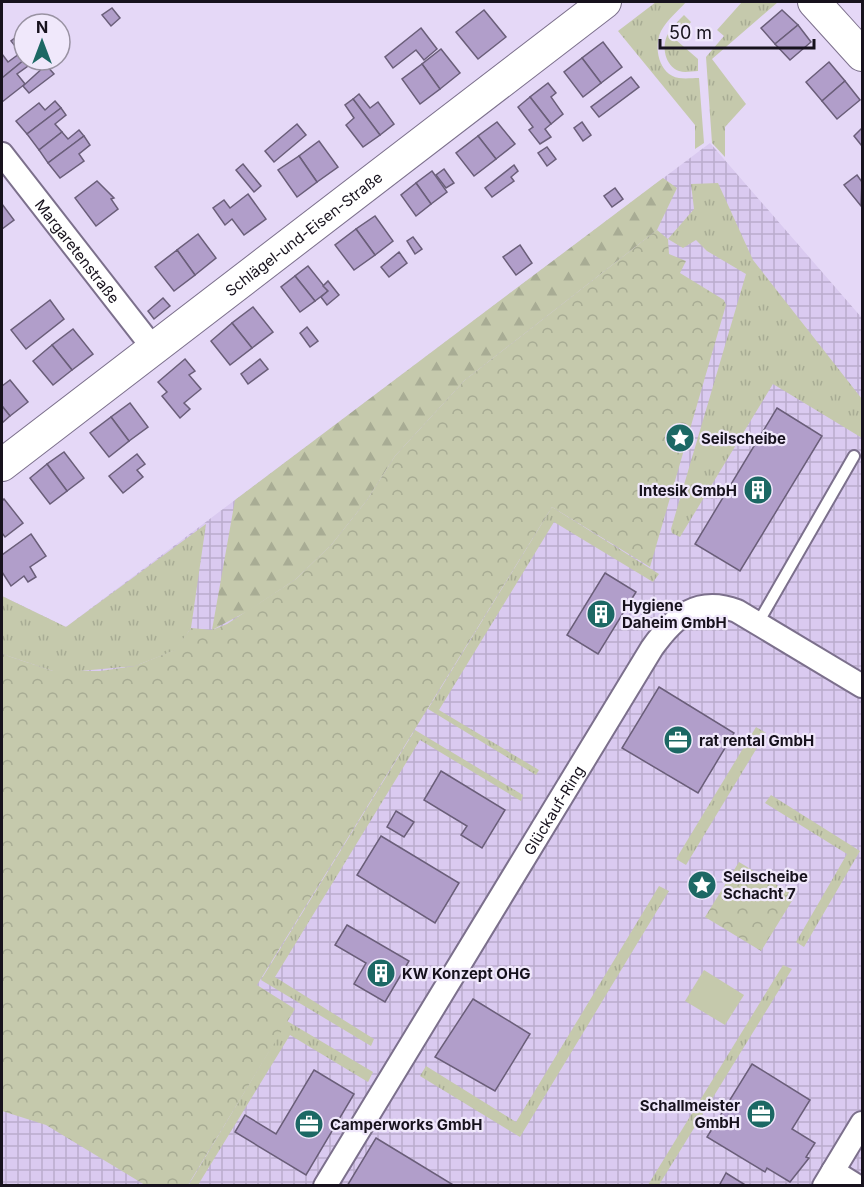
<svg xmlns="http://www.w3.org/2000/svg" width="864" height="1187" viewBox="0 0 864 1187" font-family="Inter,sans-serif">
  <defs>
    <pattern id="industrial-grid" width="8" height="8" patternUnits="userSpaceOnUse" patternTransform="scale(1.5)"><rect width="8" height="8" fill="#dacaf0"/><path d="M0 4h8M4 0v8" fill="none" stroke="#baaccd"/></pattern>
    <pattern id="grass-tufts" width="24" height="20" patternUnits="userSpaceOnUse" patternTransform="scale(1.5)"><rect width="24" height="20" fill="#c5c9ac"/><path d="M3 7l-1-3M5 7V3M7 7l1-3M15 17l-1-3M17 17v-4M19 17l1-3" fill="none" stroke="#a8ac94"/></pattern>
    <pattern id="forest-firs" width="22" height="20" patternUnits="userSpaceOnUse" patternTransform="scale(1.5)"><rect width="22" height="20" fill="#c5c9ac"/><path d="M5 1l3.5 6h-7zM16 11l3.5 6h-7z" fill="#a8ac94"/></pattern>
    <pattern id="park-crowns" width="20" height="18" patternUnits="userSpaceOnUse" patternTransform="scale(1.5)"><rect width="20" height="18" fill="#c5c9ac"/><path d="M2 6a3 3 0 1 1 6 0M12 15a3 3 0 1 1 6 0" fill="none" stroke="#a8ac94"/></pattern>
  </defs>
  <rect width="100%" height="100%" fill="#e5d8f7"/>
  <path fill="url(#industrial-grid)" d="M710,143L862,318V1185H2V596L66,627Z"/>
  <g fill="url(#grass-tufts)">
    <path d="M656,2H686C678,11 667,20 661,31C653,47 659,75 679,78C685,79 693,78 699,78L704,143L695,149V125L618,31Z"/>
    <path d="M742,2H778L712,59L746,104L725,127V157L712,143L706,57L724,36L717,30Z"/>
    <path d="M684,15L691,22L676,40L698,59V71C692,71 685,73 679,71C665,66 661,46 668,34C672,27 678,21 684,15Z"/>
    <path d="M718,183L753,260L862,399V438L773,384L680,537L672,533L671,529L746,274L707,251L696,240L683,248L668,239L694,209L691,184Z"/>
    <path d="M552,507L659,574L653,582L554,522L439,710L539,770L536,775L428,709Z"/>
    <path d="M206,524L191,628L176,650L135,666L69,672L53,671L2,654V596L66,627Z"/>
    <path d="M756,727L766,733L686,865L676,859Z"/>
    <path d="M415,730L523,795L521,801L420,740L275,977L374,1039L371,1046L261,980Z"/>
    <path d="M771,795L860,851L804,947L796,942L847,854L765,803Z"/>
    <path d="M659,886L669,891L520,1137L420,1076L426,1066L516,1122Z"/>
    <path d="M783,965L792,969L659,1185H648Z"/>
    <path d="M287,1021L373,1072L368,1082L290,1035L198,1185L188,1186Z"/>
  </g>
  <path fill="url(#forest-firs)" d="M663,178L677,188L657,230L465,380L395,456L367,500L332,544L296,579L248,611L212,630L235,500Z"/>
  <g fill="url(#park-crowns)">
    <path d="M657,230L668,239L669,254L686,261L680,273L724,300L726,305L650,567L552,507L257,985L295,1009L188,1185H145L46,1125L2,1111V654L53,671H100L135,666L175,650L191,628L212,630L227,624L296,579L332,544L367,500L395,456L465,380Z"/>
    <path d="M739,862L795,896L761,951L705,917Z"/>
  </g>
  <path fill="#c5c9ac" d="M704,970L744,995L725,1025L685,1001Z"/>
  <g fill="#b19eca" stroke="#6a5e79" stroke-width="1.5">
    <path d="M112,8L120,18L111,26L102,15Z"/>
    <path d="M484,10L506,37L478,59L456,32Z"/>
    <path d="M782,10L798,25L775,44L761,28Z"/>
    <path d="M798,25L811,42L790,60L775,44Z"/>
    <path d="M421,28L437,49L424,60L416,50L393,68L385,57Z"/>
    <path d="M24,31V47L19,51L11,41Z"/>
    <path d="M603,42L622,67L601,83L582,58Z"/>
    <path d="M441,49L460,73L440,89L422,64Z"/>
    <path d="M2,54L8,62L19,54L24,60L2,78Z"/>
    <path d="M582,58L601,83L583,97L564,72Z"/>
    <path d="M24,60L28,66L17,74L25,84L2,102V78Z"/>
    <path d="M829,62L845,81L822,101L806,82Z"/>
    <path d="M422,64L440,89L420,104L402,79Z"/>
    <path d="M46,65L54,74L29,93L23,86Z"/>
    <path d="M631,77L639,87L599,117L591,107Z"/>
    <path d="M845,81L860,100L837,119L822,101Z"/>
    <path d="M548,83L556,93L551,97L563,114L551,124L530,97Z"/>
    <path d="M359,94L370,108L378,102L394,124L380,135L353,99Z"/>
    <path d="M530,97L551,124L545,129L551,137L540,144L529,130L533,127L518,107Z"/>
    <path d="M353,99L380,135L363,147L346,125L354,118L345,105Z"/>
    <path d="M55,101L61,108L27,134L16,121L39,103L45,110Z"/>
    <path d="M61,108L66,115L55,124L62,132L39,150L27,134Z"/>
    <path d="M497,122L515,144L496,159L478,136Z"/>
    <path d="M582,122L591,135L583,141L574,128Z"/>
    <path d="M297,124L306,135L274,162L265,151Z"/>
    <path d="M862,128V146L854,136Z"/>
    <path d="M79,130L84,136L48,163L39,150L62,132L68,139Z"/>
    <path d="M84,136L90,145L79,154L84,161L60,178L48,163Z"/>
    <path d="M478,136L496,159L474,176L456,153Z"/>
    <path d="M319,141L338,167L317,182L299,156Z"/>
    <path d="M547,147L556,159L547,166L538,153Z"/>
    <path d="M299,156L317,182L297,197L278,170Z"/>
    <path d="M243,164L261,186L254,192L236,170Z"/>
    <path d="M514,165L518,171L511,177L514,181L492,197L485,188Z"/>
    <path d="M444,169L454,183L446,188L436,175Z"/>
    <path d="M432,171L447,192L431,204L416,183Z"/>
    <path d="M857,175L862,182L861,206L844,185Z"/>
    <path d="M97,181L114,198L111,199L118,209L96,226L75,198Z"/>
    <path d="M416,183L431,204L416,216L401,195Z"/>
    <path d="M615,188L623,199L612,207L604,196Z"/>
    <path d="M248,194L266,219L244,235L232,219L225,225L213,208L224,200L230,208Z"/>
    <path d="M2,204L14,220L2,229Z"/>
    <path d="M375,216L393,241L375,255L356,229Z"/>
    <path d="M356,229L375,255L354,270L335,245Z"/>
    <path d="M198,234L216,258L195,275L177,250Z"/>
    <path d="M413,237L422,249L415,254L407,241Z"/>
    <path d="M520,245L532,263L516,275L503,257Z"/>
    <path d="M177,250L195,275L174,291L155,267Z"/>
    <path d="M399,252L407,263L389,277L381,267Z"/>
    <path d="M308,266L328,291L315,301L295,276Z"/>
    <path d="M295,276L315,301L300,312L281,287Z"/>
    <path d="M328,281L339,295L327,305L321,297L328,291L323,286Z"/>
    <path d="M163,298L170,306L154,319L148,311Z"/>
    <path d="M50,300L64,319L26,349L11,330Z"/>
    <path d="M253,307L273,332L252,348L232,323Z"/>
    <path d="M232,323L252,348L230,365L211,341Z"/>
    <path d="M307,327L318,341L310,347L300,333Z"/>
    <path d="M73,329L93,354L72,370L52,345Z"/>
    <path d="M52,345L72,370L53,385L33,361Z"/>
    <path d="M185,359L195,371L189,375L201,389L184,403L190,409L180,418L162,396L167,392L158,382Z"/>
    <path d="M260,359L268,369L248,384L241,374Z"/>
    <path d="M10,380L28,402L10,416L2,406V386Z"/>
    <path d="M130,403L148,427L129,441L111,417Z"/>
    <path d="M2,406L10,416L2,423Z"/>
    <path d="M777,408L822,436L740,571L695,544Z"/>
    <path d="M111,417L129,441L109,457L90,433Z"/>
    <path d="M64,452L84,478L67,491L47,464Z"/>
    <path d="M137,454L145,464L137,470L143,477L123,493L109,476Z"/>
    <path d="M47,464L67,491L50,504L30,478Z"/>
    <path d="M4,499L23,523L5,537L2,533V501Z"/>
    <path d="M31,534L46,556L30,567L36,577L28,582L24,576L11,586L2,572V555Z"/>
    <path d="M605,573L636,592L598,654L567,635Z"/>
    <path d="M659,687L734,733L698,793L622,748Z"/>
    <path d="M441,771L505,810L482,848L461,835L467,826L424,800Z"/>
    <path d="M396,811L414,822L404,837L387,827Z"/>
    <path d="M381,836L459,883L435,923L357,875Z"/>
    <path d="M347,925L409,961L385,1002L354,984L366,963L335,945Z"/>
    <path d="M473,999L530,1034L495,1091L435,1057Z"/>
    <path d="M752,1064L810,1100L792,1129L815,1143L806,1157L809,1158L790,1182L767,1168L765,1172L707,1137Z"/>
    <path d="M314,1070L354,1094L306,1175L235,1132L245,1115L276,1134Z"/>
    <path d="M376,1138L455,1186H347Z"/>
    <path d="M726,1173L747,1186H719Z"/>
  </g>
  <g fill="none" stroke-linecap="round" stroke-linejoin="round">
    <g stroke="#7c708c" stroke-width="14">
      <path id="lane" d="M758,623L854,456"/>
    </g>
    <g stroke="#7c708c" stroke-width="26">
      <g id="street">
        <path id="s1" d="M2,154L154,349"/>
        <path d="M833,1171L857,1186"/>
        <path id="s2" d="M325,1186L652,648C674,617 697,596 737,611L862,686"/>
        <path d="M824,1186L862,1123"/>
      </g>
    </g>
    <g stroke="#7c708c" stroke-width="34">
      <g id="secondary">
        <path d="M814,2L862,55"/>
        <path id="s3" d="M2,465L605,2"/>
      </g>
    </g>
    <use href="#lane" stroke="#fff" stroke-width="10"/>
    <use href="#street" stroke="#fff" stroke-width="22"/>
    <use href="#secondary" stroke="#fff" stroke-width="32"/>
  </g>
  <defs>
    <g id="sight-disc" transform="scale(1.5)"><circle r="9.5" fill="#1c6864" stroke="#f0e8fb"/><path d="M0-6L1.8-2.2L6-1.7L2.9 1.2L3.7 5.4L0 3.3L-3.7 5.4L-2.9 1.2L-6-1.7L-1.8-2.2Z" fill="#fff"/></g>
    <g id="building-disc" transform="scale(1.5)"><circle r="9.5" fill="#1c6864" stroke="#f0e8fb"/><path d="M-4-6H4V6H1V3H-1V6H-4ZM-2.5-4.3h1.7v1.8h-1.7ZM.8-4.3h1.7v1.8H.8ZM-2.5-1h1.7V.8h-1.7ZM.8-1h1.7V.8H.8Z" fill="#fff"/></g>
    <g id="office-disc" transform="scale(1.5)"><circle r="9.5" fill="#1c6864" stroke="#f0e8fb"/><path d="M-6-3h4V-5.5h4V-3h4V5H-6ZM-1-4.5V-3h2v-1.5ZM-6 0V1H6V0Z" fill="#fff"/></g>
  </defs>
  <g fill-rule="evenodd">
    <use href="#sight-disc" x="680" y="438"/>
    <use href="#building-disc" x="758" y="490"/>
    <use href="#building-disc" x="601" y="614"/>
    <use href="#office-disc" x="678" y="740"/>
    <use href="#sight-disc" x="702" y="885"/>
    <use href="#building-disc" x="381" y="973"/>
    <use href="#office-disc" x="761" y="1114"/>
    <use href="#office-disc" x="309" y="1124"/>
  </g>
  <g text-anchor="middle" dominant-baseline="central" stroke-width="4.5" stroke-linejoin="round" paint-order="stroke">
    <g font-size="15" fill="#17121d" stroke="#f0e8fb">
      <text stroke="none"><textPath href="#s3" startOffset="380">Schlägel-und-Eisen-Straße</textPath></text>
      <text stroke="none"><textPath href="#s1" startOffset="123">Margaretenstraße</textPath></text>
      <text stroke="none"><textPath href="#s2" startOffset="440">Glückauf-Ring</textPath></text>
    </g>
    <g font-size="15" font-weight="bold" fill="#17121d" stroke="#f0e8fb" text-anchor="start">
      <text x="701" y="438">Seilscheibe</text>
      <text x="737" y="490" text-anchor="end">Intesik GmbH</text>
      <text x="622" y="605">Hygiene<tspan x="622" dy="17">Daheim GmbH</tspan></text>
      <text x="699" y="740">rat rental GmbH</text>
      <text x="723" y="876">Seilscheibe<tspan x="723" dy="17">Schacht 7</tspan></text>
      <text x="402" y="973">KW Konzept OHG</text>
      <text x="740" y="1105" text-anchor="end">Schallmeister<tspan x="740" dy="17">GmbH</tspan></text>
      <text x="330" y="1124">Camperworks GmbH</text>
    </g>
  </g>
  <rect width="864" height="1187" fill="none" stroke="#17121d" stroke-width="6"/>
  <g transform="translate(42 42)"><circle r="28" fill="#f0e8fb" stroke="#9992a2" stroke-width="1.5"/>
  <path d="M0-4.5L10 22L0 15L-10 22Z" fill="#1c6864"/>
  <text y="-9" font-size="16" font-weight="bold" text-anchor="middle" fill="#17121d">N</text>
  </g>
  <path d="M660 39v9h154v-9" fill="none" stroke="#17121d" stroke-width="3"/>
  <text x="669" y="39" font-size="18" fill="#17121d" stroke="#f0e8fb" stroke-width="4.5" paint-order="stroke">50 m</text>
</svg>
